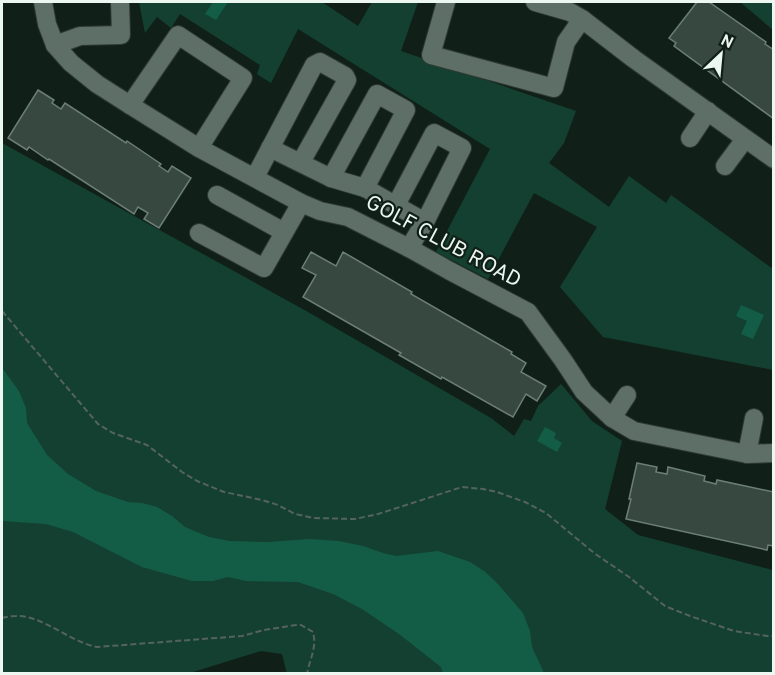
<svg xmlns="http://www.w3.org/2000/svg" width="775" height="675" viewBox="0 0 775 675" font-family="Overpass,sans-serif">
  <rect width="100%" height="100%" fill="#102019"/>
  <g fill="#144031">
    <path d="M139,2H322L358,26L372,2H418L401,51L576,111L564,143L549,163L609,207L629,176L666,203L671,195L773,269V370L603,337L560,287L597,227L534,193L488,279L436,252L490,149L298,29L271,83L257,74L260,65L180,14L171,28L157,17L145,33Z"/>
    <path d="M740,2H773V30Z"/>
    <path d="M2,143L308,312L491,418L514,436L524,419L531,421L538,406L561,384L592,421L622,441L605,509L638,535L773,570V673L287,674L282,654L261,651L190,673L2,674Z"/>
  </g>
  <g fill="#135d46">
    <path d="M213,2H228L216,20L205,14Z"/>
    <path d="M741,305L764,315L753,339L741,334L747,321L736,316Z"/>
    <path d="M2,368L19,391L26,408L27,423L47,455L68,474L96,491L128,502L142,503L157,507L172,516L185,527L209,537L229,541L269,542L309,539L339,541L363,546L383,553L396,556L438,551L470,562L484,571L497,583L523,613L530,631L532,647L544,673H443L441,667L399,634L362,609L333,594L298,582L246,581L228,577L213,581H192L142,567L73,532L46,524L2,521Z"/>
    <path d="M545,427L556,433L554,438L562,443L557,452L537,441Z"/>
  </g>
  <g fill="#374841" stroke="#6c7f76" stroke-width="1.5">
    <path d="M697,2H709L766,42L765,44L774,50V119L674,46L676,43L669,38Z"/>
    <path d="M38,90L54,100L52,103L61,109L65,103L126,143L127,141L161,164L159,166L168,172L172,166L191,178L159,228L144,219L148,213L138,207L134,214L49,159L48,160L29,147L27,150L8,138Z"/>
    <path d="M311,252L336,266L343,252L412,292L411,294L512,352L511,354L526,363L521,372L546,386L537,401L526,394L513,417L442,377L441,379L399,355L401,353L303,297L316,275L302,268Z"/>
    <path d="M637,463L657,467L656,472L667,474L668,467L705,476L704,481L716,484L717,480L774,492V546L768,545L767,550L626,519L631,499H629Z"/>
  </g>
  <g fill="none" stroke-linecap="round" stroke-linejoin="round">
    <g stroke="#2f3934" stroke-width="20">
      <g id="minor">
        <path d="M43,2L47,24L55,45L71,63L97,84L130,105L199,148L301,203L320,211L348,217L409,248L450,271L528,312L563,360L584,392L612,418L634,431L747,454L774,453"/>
        <path d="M446,2L431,55L554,88L566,42L582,19"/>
        <path d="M535,2L570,12L582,19L634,59L774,159"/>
        <path d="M55,45L80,36L121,35L120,2"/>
        <path d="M130,105L178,35L243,78L199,148"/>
        <path d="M690,138L708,111"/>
        <path d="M270,148L331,178L365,188L425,222"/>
        <path d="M725,166L745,139"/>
        <path d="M255,177L314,65L320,62L345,76L347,80L301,162"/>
        <path d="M331,178L377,94L406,110L365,188"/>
        <path d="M217,195L284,232"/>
        <path d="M396,205L434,133L462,148L425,222L409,248"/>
        <path d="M199,233L264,268L301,203"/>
        <path d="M612,418L627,395"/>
        <path d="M747,454L754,418"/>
      </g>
    </g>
    <g stroke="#55635d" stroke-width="2" stroke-dasharray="6 3" stroke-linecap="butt">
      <path d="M2,311L98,424L113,433L147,445L182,472L197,481L224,492L262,500L278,505L295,514L314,518L355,519L378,514L462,487L483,489L497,492L525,502L546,513L594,553L629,577L665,606L690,616L734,631L767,636H774"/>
      <path d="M2,618C6,617 11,616 16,616C42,615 70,642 97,647L242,636L264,630L296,625H301L313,632C317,648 310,658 307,674"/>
    </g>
    <use href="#minor" stroke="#5d6f67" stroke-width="18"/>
  </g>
  <g text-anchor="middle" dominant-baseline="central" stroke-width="4.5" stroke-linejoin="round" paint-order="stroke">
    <g font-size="21" fill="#ecf7f2" stroke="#102019">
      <text transform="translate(443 242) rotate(28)">GOLF CLUB ROAD</text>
    </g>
  </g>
  <rect width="775" height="675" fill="none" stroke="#ecf7f2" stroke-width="6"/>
  <g transform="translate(721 54) rotate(26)" stroke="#102019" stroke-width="4.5" paint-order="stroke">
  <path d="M0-4.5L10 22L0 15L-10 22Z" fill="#ecf7f2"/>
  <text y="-9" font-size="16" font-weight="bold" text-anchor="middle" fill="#ecf7f2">N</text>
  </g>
</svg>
